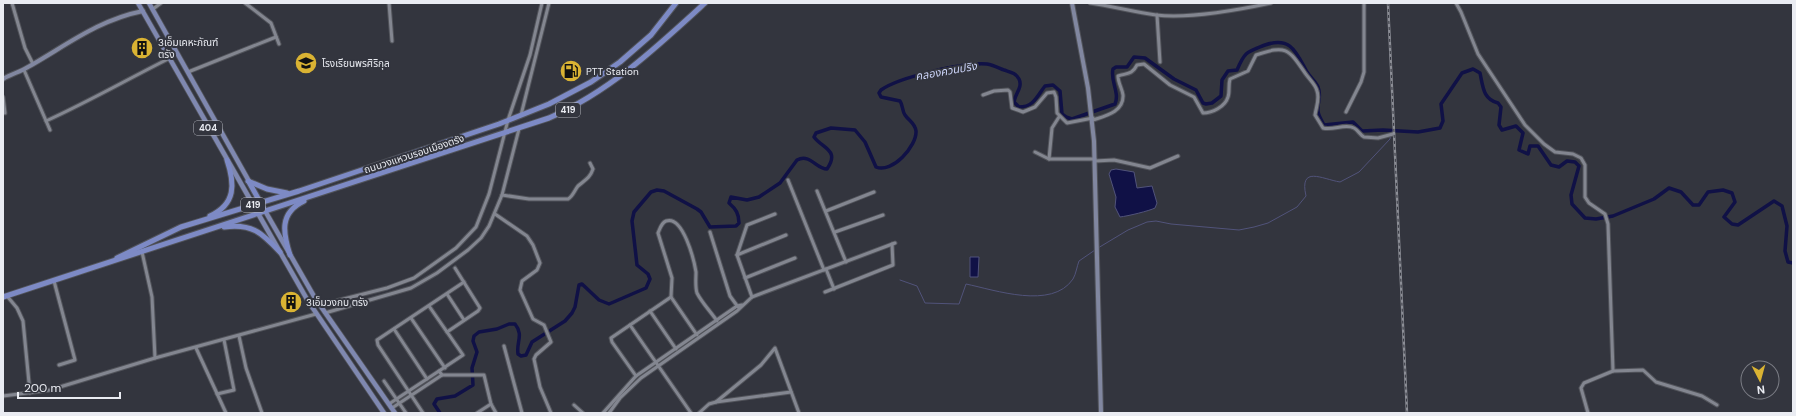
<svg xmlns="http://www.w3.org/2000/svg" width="1796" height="416" viewBox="0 0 1796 416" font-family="'DM Sans','Noto Sans Thai',sans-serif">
  <rect width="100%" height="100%" fill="#33353e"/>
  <g fill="#101146" stroke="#51537a">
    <path d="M1116,169L1134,172L1137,188L1152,186L1157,203L1155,208C1149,211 1128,216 1120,217L1115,207L1116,197L1109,174L1111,170Z"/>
    <path d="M970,257H979L978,277H970Z"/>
  </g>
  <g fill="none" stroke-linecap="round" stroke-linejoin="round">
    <g stroke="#51537a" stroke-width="1">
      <path d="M1098,248L1128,230L1147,222L1156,221L1171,224L1239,230L1254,227L1268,223L1297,207L1306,196C1299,165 1322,179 1340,182L1359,172L1390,139L1391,131"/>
      <path d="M900,280L917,286L925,303L959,304L966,284C995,290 1052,310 1073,279C1076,274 1077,266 1079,261L1095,250"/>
    </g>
    <path stroke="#101146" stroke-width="3.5" d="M440,413L434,404L437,399L455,396L473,385L472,368L477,352L473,341L474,336L479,332L497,329L509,324H515C524,335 516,342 518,354L521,356L526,355L532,342L565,321L572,313L575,307L579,285L582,284L599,300L609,304L646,288L650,279L648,274L637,265L632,221L634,212L651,192L657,190L664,191L697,209L701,212L710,227L736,226L739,223C739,214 736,209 729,203L731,197L747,200L759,197L780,183L797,160C810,153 816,169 827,169C840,150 823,149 814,137L816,133L831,128L855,130L865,142L876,167C892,174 917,146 916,131C915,123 909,121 905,115C902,111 903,105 900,101L881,97L879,93L881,90C899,77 965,62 987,64C993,65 999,68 1004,70C1010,72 1016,73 1019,79C1023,87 1015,94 1014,102L1019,107C1034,107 1037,96 1045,86L1053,85L1060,91L1062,114L1066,117L1072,119L1115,104C1120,92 1110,82 1113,69L1116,67H1127L1134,57L1145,58L1174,79L1196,90L1203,103L1206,104L1212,103L1221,96L1222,80L1228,71L1237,70C1245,51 1247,52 1265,45C1291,36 1296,52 1307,72C1310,77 1316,82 1318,87C1322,97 1317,102 1318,111C1318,115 1322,121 1324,125L1353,122L1362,131L1383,130L1418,132L1440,128L1443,121L1441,104L1462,73L1473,69L1480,73C1483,87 1483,99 1498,103L1501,107L1499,125L1502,130L1516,126L1523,133L1519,150L1528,154L1530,146H1538L1551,165L1559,167L1567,161L1575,162L1579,166L1571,195L1572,204L1585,218L1596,219L1613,216L1654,199L1669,188L1681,192L1693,205H1699L1708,192L1723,190L1732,193L1735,202L1724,217L1732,224L1738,225L1774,201L1782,206L1787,226L1785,251L1788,262L1793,263"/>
    <g stroke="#51535a" stroke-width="5">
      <g id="street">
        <path d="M12,3L25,48L33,64"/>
        <path d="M245,3L271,23L279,44"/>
        <path d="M389,3L392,41"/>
        <path d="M1090,3C1112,6 1134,12 1156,15C1190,19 1238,10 1271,3"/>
        <path d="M1456,3L1461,12L1478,54L1525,125L1544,144L1555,152L1573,154L1581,158L1585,165V197L1589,203L1605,214L1608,224L1613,371L1584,383L1581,388L1588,413"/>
        <path d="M153,9L161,3"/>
        <path d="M1157,15L1160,62"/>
        <path d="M24,70L50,130"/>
        <path d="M188,72L276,37"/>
        <path d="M983,95L994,91L1008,90L1010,92L1012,108L1023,112L1035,107L1047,93L1054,92L1056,97L1057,113L1067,123L1093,118"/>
        <path d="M3,97L5,113"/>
        <path d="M1346,112L1361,82L1364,72V3"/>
        <path d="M521,115L549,3"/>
        <path d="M1093,120C1105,116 1124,112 1123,95C1122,88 1118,83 1118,76C1127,73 1132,75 1137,65L1144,64L1170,85L1194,97L1203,113C1212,113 1225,107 1228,97C1230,92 1228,86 1230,79L1248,71L1256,55C1286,45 1288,48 1305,73C1309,79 1316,85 1317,91C1320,99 1316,107 1315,115L1323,128C1333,131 1345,123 1354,128C1358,130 1360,135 1364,137L1378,138L1393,134"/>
        <path d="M46,121C88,102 128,79 170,58"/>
        <path d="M1035,152L1049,159H1095"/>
        <path d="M1049,159L1052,128L1059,117"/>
        <path d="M1095,161L1114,160L1150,168L1178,156"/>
        <path d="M788,180L824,270"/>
        <path d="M817,191L846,262"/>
        <path d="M502,195L529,199H568C573,196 574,191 578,186C585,180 590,178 593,169L590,163"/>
        <path d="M826,211L874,192"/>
        <path d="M495,214L527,236L533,245L540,263L537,270L522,281L520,290L533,319L544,325L551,342L536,355L534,359L540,387L551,413"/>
        <path d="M710,232L730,296L738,307"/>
        <path d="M835,232L883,215"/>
        <path d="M142,252L152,297L155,358"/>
        <path d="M737,255L786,235"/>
        <path d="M826,269L834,289"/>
        <path d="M745,278L795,258"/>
        <path d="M54,281L75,360L59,365"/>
        <path d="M825,292L893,265L892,244"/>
        <path d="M447,294L464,320"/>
        <path d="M7,296L17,308L23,321L30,393"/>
        <path d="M752,297L737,255L747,225L775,214"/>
        <path d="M320,305L387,288L414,278L456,248L476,227L489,194L508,120L530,55L542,3"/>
        <path d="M429,306L463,355L439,371"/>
        <path d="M650,311L676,349"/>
        <path d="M325,313L411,288L437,273L468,250L481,238L489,226L502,195L519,129"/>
        <path d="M411,318L445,368"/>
        <path d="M630,325L691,413"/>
        <path d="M394,329L427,379"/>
        <path d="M447,332L478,311L480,308L455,268"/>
        <path d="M697,335L671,297L672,278L658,233C660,229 661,223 666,221C683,215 694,260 696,272C696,278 695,287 697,293C702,303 711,312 717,321"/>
        <path d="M239,336L246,368L262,413"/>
        <path d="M504,346L522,413"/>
        <path d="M196,348L226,413"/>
        <path d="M1613,371L1643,370L1656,382L1702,396L1717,405"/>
        <path d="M442,375H484L491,404L496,413"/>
        <path d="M636,376L612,342L611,338L671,297"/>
        <path d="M384,381L406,413"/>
        <path d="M217,394L234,390L224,340"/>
        <path d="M3,396L50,390L155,358L316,314"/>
        <path d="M716,402L761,365L775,348L799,413"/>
        <path d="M389,404L439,371L442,375L392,408"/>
        <path d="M574,405L583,413"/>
        <path d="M423,413L378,345L377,340L464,282"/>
        <path d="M477,413L491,404"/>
        <path d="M603,413L636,376L737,306L742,305"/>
        <path d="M609,413L620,398L641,378L737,311L752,297L895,243"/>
        <path d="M699,413L709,404L716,402L791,392"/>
      </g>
    </g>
    <g stroke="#51535a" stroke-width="6">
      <g id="secondary">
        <path d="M1072,3L1088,88L1094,141L1101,413"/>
        <path d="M3,79C11,74 20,72 28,67C67,45 98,20 143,11"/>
      </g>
    </g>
    <g stroke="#51535a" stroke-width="6">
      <g id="primary">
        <path d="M138,3L308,301L384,413"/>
        <path d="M149,3L250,183"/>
        <path d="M264,209L315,298L395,413"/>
      </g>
    </g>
    <g stroke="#51535a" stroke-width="7">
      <g id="highway">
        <path d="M248,181L267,189L287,193"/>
        <path d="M249,182L265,211"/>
        <path d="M210,216C236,204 235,184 227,160"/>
        <path d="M224,227C252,223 262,233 280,252"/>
        <path d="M290,255C283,233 279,213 304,201"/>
        <path d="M117,258L181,227L299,191L499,124L549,104L591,82L620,62L651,35L676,3"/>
        <path d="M3,297L549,118C609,92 656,48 705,3"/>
      </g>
    </g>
    <use href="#street" stroke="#838690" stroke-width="3"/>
    <use href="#secondary" stroke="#8187a0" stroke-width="4"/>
    <use href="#primary" stroke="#7f88b0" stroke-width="4.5"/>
    <use href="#highway" stroke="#7d8ac5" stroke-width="5"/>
    <g stroke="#8c8e96" stroke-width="2.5">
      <path id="rail" d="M1388,3L1407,413"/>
    </g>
    <use href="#rail" stroke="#33353e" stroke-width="1" stroke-dasharray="3" stroke-linecap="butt"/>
  </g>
  <defs>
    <g id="building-disc" transform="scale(1.15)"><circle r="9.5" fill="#dab333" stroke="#33353e"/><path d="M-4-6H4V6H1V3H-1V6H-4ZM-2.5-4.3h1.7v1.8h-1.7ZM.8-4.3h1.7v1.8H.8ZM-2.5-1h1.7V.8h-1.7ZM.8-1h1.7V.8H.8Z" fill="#111"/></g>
    <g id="school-disc" transform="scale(1.15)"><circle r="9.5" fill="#dab333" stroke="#33353e"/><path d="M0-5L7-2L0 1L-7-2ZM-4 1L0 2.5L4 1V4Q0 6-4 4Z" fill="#111"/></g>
    <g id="fuel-disc" transform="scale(1.15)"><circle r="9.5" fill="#dab333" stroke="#33353e"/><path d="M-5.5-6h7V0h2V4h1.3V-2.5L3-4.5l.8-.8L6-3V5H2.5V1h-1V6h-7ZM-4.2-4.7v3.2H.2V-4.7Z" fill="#111"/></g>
  </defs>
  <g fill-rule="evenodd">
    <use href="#building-disc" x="142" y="48"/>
    <use href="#school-disc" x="306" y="63"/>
    <use href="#fuel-disc" x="571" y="71"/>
    <use href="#building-disc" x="291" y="302"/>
  </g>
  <g text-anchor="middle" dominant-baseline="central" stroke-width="4" stroke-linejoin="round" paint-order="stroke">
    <g fill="#33353e" stroke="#b3b5bc" stroke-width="1">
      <rect x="556" y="103" width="24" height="14" rx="3"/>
      <rect x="194" y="121" width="28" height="14" rx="3"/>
      <rect x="241" y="198" width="24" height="14" rx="3"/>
    </g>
    <g font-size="9" font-weight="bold" fill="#eaecf2">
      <text x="568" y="110">419</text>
      <text x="208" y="128">404</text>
      <text x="253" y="205">419</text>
    </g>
    <g font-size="10" fill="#eaecf2" stroke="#33353e" text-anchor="start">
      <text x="158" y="42">3เอ็มเคหะภัณฑ์<tspan x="158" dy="12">ตรัง</tspan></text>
      <text x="322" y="63">โรงเรียนพรศิริกุล</text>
      <text x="586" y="71">PTT Station</text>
      <text x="306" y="302">3เอ็มวงกบ ตรัง</text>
    </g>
    <g font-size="10" fill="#eaecf2" stroke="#33353e">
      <text transform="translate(414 154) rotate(-18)">ถนนวงแหวนรอบเมืองตรัง</text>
    </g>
    <g font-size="11" font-style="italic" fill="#ccd4f8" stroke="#33353e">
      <text transform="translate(946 71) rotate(-10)">คลองควนปริง</text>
    </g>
  </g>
  <rect width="1796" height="416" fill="none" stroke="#eaecf2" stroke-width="8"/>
  <g transform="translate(1760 380) rotate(174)"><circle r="19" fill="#33353e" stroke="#7c7e86"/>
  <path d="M0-3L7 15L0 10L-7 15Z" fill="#dab333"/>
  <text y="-6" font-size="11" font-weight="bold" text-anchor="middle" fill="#eaecf2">N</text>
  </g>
  <path d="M18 392v6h102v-6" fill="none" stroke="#eaecf2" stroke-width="2"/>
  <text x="24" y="392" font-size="12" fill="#eaecf2" stroke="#33353e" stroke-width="3" paint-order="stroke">200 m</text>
</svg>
